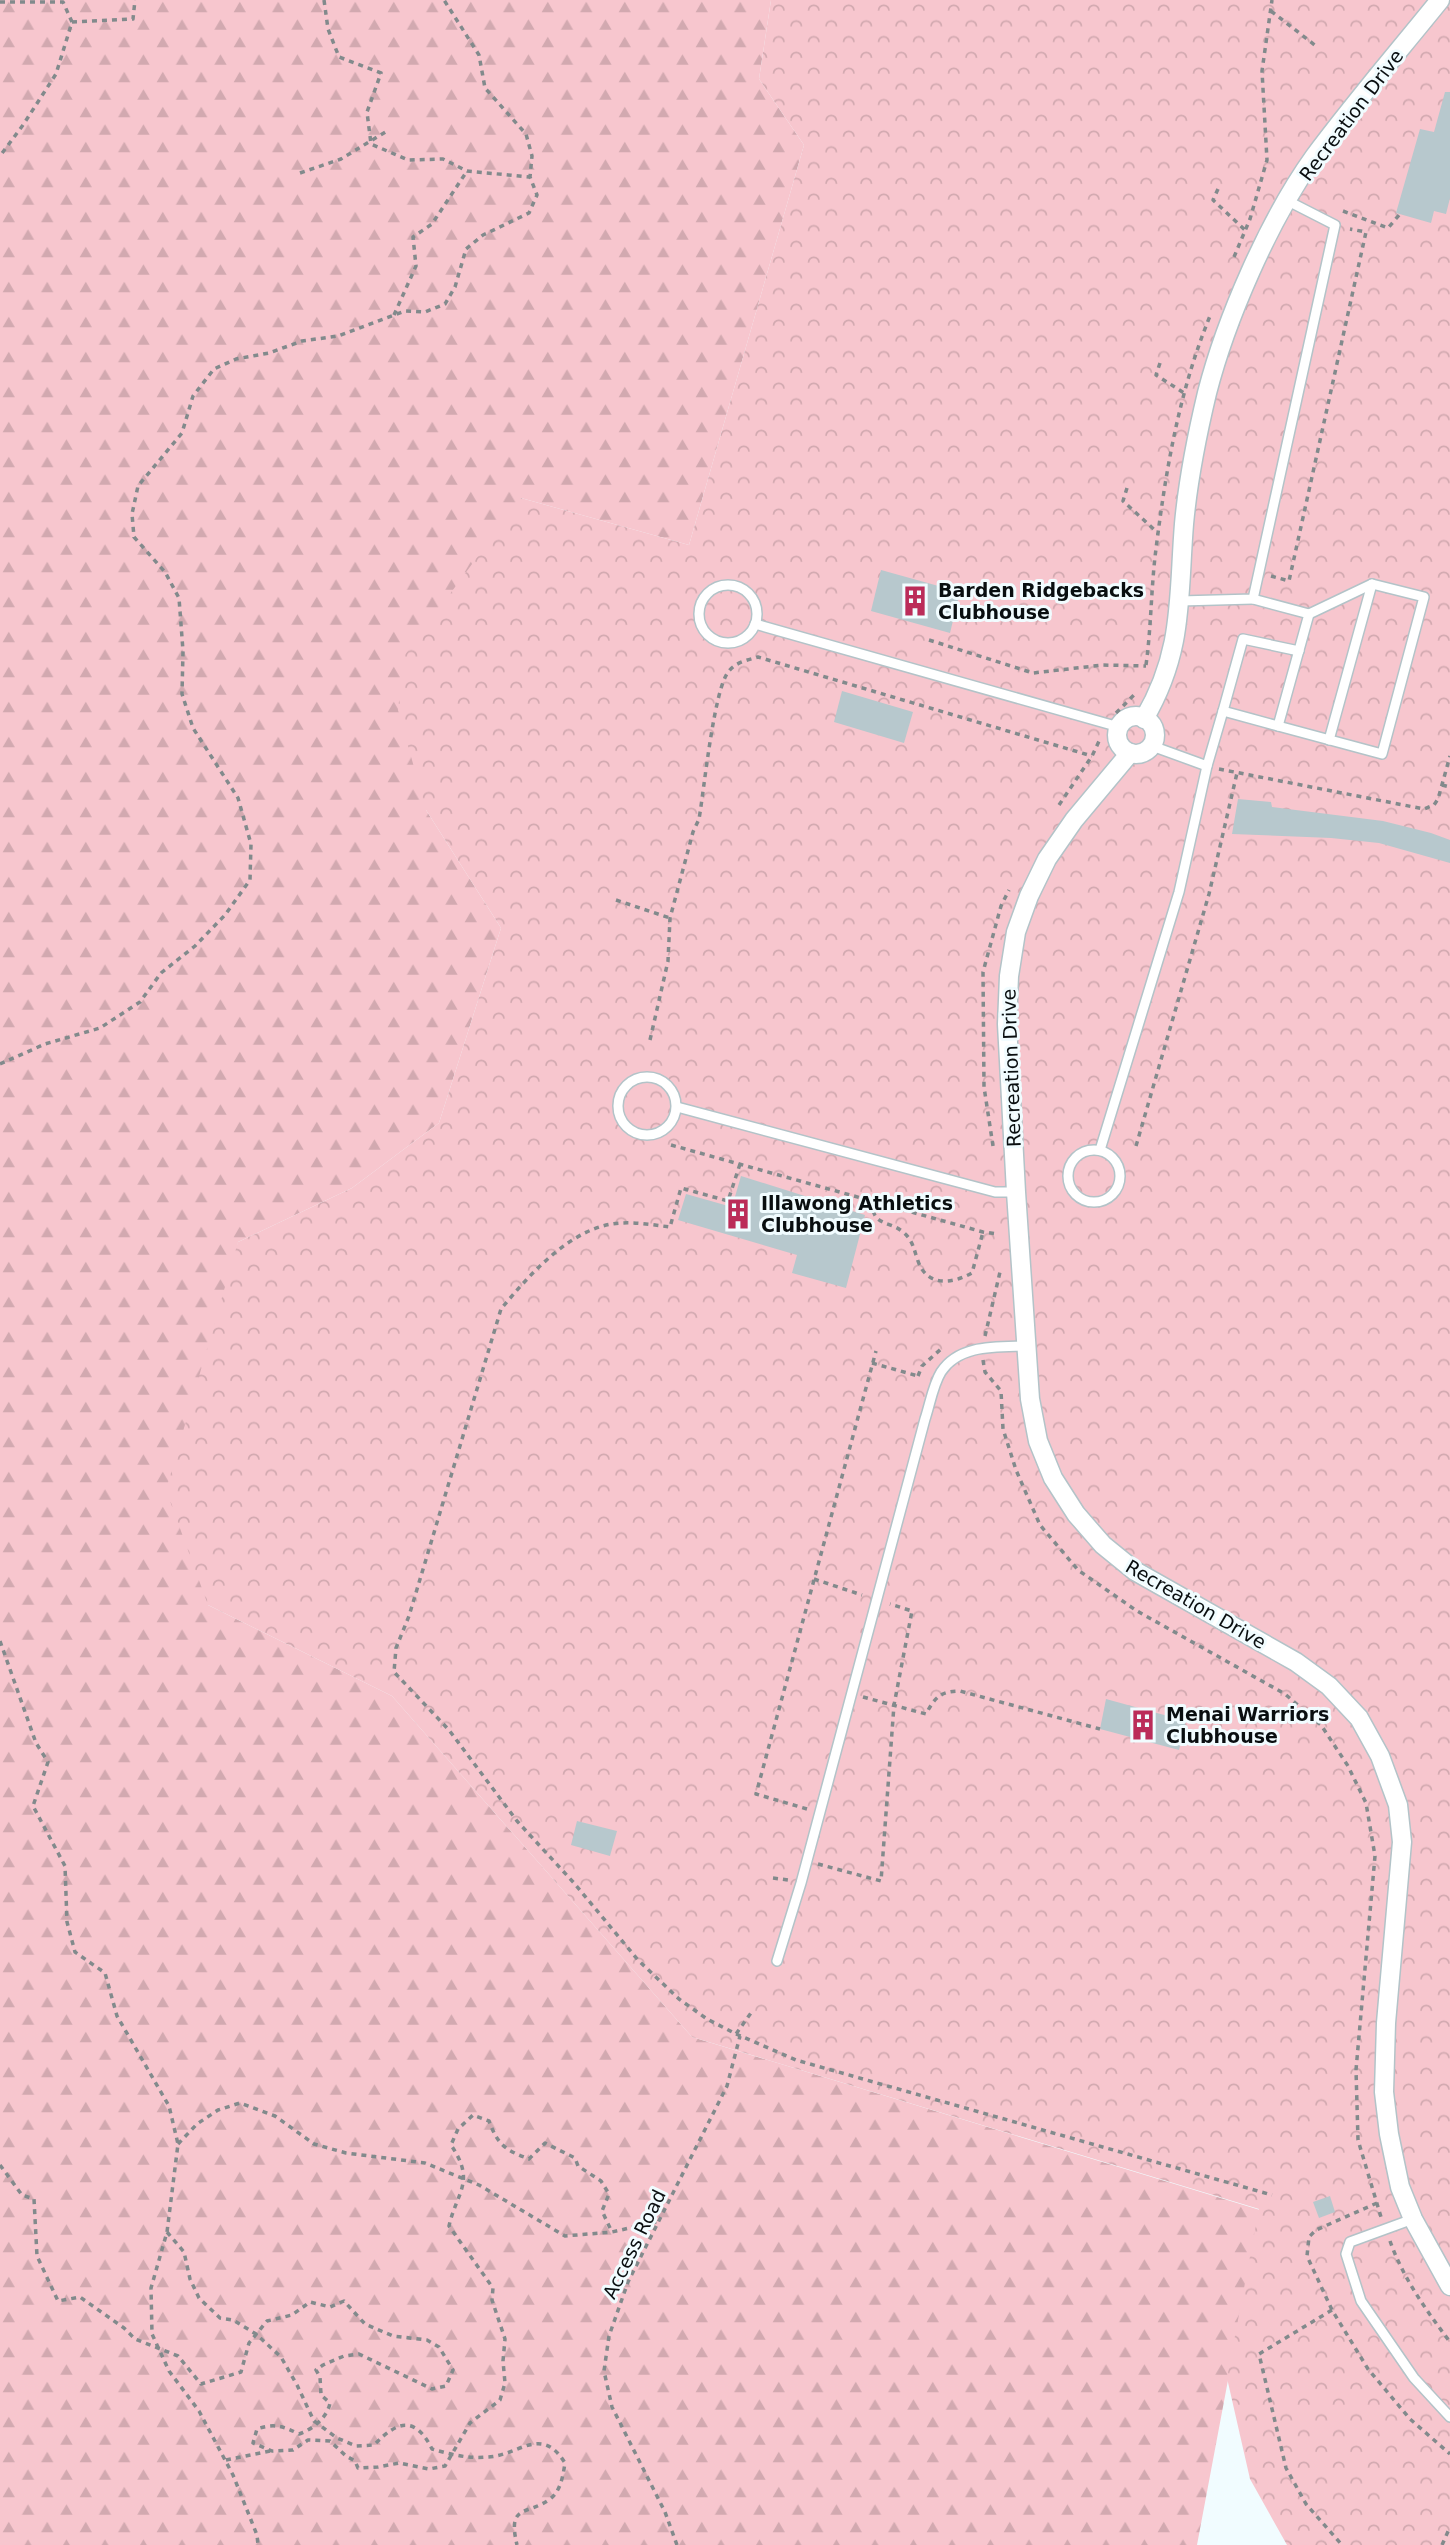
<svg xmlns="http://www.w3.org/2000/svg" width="1450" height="2545" viewBox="0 0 1450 2545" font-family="'DejaVu Sans',sans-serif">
  <defs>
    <pattern id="forest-firs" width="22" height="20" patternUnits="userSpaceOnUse" patternTransform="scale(1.75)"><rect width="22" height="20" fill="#f7c6ce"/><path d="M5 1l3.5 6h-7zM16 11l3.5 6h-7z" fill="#d2a9b0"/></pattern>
    <pattern id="park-crowns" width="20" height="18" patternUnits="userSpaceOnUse" patternTransform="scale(1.75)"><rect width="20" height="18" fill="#f7c6ce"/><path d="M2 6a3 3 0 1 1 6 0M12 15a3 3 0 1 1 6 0" fill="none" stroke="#d2a9b0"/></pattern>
  </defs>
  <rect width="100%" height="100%" fill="#f1fcff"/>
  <path fill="url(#forest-firs)" d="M0,0H771L759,79L804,145L689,545L521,498L426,810L501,928L439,1123L352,1188L238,1242L208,1605L392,1696L692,2037L1260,2210L1197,2545H0Z"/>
  <path fill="url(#park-crowns)" d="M771,0H1450V2545H1287L1250,2479L1227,2378L1259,2209L692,2037L392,1696L208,1605L166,1490L238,1242L352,1188L439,1123L501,928L426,810L398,710L404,656L521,498L689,545L804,145L759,79Z"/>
  <g fill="#b7c8cd">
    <path d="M1445,92H1450V198L1446,214L1434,211L1431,223L1396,213L1420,129L1434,132Z"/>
    <path d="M881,570L960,592L950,633L871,611Z"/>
    <path d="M842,691L913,712L904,743L834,722Z"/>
    <path d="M1238,799L1271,802L1272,807L1383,821L1431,833L1450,840V863L1379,843L1331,838L1232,834Z"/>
    <path d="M741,1176L865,1215L846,1288L792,1273L797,1255L678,1220L686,1194L732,1207Z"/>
    <path d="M1106,1699L1186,1721L1179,1750L1100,1729Z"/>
    <path d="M577,1821L617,1831L610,1856L571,1845Z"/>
    <path d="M1330,2196L1335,2212L1319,2218L1313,2202Z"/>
  </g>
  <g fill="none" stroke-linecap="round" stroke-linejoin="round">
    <g stroke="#b3c3c8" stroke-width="12">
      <g id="lane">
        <circle cx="728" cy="614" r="29"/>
        <path d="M1180,601L1253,599L1335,225L1288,201"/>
        <path d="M755,624L1119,727"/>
        <path d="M1223,711L1243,639L1299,651"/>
        <path d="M1278,726L1382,754L1424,597L1372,584L1309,614"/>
        <path d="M1329,740L1372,584"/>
        <path d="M1152,746L1207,766"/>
        <circle cx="647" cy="1106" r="29"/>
        <path d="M677,1107L995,1192H1016"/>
        <circle cx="1094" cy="1176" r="26"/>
        <path d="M1100,1150L1179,892L1207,766L1223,711L1278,726L1309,614L1253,599"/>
        <path d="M777,1961L801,1883L925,1419C930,1404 933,1385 941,1372C959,1344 997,1347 1026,1346"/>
        <path d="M1413,2219L1350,2242L1346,2254L1361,2301L1414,2378L1450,2417"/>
      </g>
    </g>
    <g stroke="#b3c3c8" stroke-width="21">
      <g id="street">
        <circle cx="1136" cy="735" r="19"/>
        <path d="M1144,719C1184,651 1178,598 1184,524C1188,480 1197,435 1207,393C1226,319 1269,220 1314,157C1354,103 1398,52 1440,0"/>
        <path d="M1130,753L1074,820L1047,859L1029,896L1016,932L1009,976L1007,1024L1016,1192L1030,1399L1038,1441L1053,1478L1076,1514L1103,1545L1135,1571L1296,1662L1329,1686L1359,1718L1380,1756L1398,1805L1402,1842L1386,2023L1384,2092L1389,2134L1400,2187L1413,2219L1450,2286"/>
      </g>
    </g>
    <g stroke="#828a8c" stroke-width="3.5" stroke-dasharray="5 5" stroke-linecap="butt">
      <path d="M324,0L328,29L339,57L381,73L367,112L371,144L408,160L443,159L467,171L529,177"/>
      <path d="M0,2H63L72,22L56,74L23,125L0,156"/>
      <path d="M1271,11L1316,46"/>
      <path d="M72,22L133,19L135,0"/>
      <path d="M300,173L341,159L387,131"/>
      <path d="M1218,189L1213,200L1245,230"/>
      <path d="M1343,211L1388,228L1400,214"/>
      <path d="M1234,257L1250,219L1267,160L1262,71L1272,0"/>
      <path d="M394,315L416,266L413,237L432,224L467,171"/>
      <path d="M1160,363L1156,375L1184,393"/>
      <path d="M1127,488L1123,501L1158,533"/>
      <path d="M1271,576L1289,581L1366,232L1350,229"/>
      <path d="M929,640L1033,673L1103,665L1146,666"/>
      <path d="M1146,665C1151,629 1151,593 1155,557C1165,475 1178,394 1210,316"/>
      <path d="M1116,713L1135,694"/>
      <path d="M1219,769L1424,809L1434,805L1438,799L1450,756"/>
      <path d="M1442,785L1450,787"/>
      <path d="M1059,805L1092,756L1101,737"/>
      <path d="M616,900L670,918"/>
      <path d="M650,1040L668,961L670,918L693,832L699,819C704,791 714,687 729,671C736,662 748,660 758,657L1092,756"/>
      <path d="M0,1064L45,1044L100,1028L140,1002L161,973L195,946L225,915L250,880L251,844L238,798L193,728L182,694L183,651L179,598L165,572L134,537L132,514L138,486L182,433L193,396L214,369L236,359L269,353L302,341L338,336L405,311L425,312L445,304L455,287L466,249L483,235L529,213L537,195L530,177L532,156L526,134L485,88L479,55L444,0"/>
      <path d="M671,1145L983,1232L998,1234"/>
      <path d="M993,1146L984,1087L983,972L1001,906L1009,890"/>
      <path d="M1136,1146L1209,894L1237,773"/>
      <path d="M740,1164L728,1201L681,1188L670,1227C654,1225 637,1222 621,1223C573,1225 530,1274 501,1309L409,1616L396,1648L394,1672L449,1730L517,1821L574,1883L638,1960L679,1999L707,2019L736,2034L753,2010"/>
      <path d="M872,1201C872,1227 889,1220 903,1232C913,1240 914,1250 918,1261C927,1287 952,1284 972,1273L983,1232"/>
      <path d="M985,1336L1000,1272"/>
      <path d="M983,1360L985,1372L1001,1391L1003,1429L1016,1470L1040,1525L1078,1570L1137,1611L1285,1694L1321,1725L1348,1766L1366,1803L1375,1856L1356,2070L1358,2140L1381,2217"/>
      <path d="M872,1363L918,1376"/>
      <path d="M918,1376L922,1366L941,1349"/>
      <path d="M814,1579L862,1595"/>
      <path d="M0,1641L36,1743L48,1762L33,1806L65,1866L67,1922L75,1952L105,1973L117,2016L169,2106L178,2144L167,2232L151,2288L152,2334L169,2371L199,2411L233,2475L257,2535L258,2545"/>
      <path d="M863,1697L926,1714C935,1697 941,1691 960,1691L1100,1729"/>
      <path d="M807,1809L756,1794L876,1351"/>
      <path d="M818,1864L881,1881L894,1705L912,1611L890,1604"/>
      <path d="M773,1878L788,1880"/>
      <path d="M736,2034L796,2060L1272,2195"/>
      <path d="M178,2144L197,2124L218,2110L240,2103L275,2116L314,2144L346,2153L425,2163L479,2185L565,2236L612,2232L660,2221"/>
      <path d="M0,2165L22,2195L34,2199L37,2256L58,2301L80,2297L124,2328L135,2339L178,2356L201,2384L241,2372L249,2343L267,2321L292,2315L310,2302L330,2307L344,2301L365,2324L393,2336L427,2340L439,2347L453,2370L446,2386L432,2389L359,2354L344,2356L323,2365L316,2370L320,2377L321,2395L330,2403C327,2418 313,2429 299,2434C283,2426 274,2423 257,2429L253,2443L272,2451L293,2450L308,2440L330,2441L346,2456L355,2461L358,2468L378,2467L399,2463L429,2469L445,2466L470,2423L500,2400L505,2383L503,2361L505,2339L492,2300L493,2288L449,2226C457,2191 476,2182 451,2145L458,2129L473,2115L489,2121C498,2145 505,2150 529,2159L545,2143L575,2158L578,2166L601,2181L609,2194L602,2211L612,2232"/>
      <path d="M1377,2203L1316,2230L1309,2237L1307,2256L1332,2310L1368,2369L1410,2419L1450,2454"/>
      <path d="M167,2232L184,2252L190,2279L199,2298L220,2318L233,2320L256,2334L281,2357L297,2385L314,2421L337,2438L356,2446L374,2445C397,2421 415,2415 432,2449C449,2454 468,2459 487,2457C519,2456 541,2424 565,2463C563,2475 561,2491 550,2499C527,2516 507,2503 517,2545"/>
      <path d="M1390,2241C1403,2278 1426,2310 1450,2342"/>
      <path d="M1332,2310L1259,2354L1286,2468L1306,2504L1342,2545"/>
      <path d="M226,2460L270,2451"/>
      <path d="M677,2545L665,2512L612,2407L604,2371L609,2336L628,2282L727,2086L740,2036"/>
      <path d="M1442,2545L1450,2527"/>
    </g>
    <use href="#lane" stroke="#fff" stroke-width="9"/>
    <use href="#street" stroke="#fff" stroke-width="18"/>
  </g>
  <defs>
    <g id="building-bare" transform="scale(2.415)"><path d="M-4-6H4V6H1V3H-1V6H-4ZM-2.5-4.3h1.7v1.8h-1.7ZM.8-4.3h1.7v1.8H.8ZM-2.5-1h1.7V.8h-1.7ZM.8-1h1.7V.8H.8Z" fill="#bb2c59" stroke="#f1fcff" stroke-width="2.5" paint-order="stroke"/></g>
  </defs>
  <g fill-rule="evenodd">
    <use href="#building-bare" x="915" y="601"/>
    <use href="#building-bare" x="738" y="1214"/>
    <use href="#building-bare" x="1143" y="1725"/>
  </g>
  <g text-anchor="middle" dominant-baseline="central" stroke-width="6" stroke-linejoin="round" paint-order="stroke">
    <g font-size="19" fill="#090e10" stroke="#f1fcff">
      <text transform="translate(1351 115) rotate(-53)">Recreation Drive</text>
      <text transform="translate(1011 1068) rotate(-92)">Recreation Drive</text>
      <text transform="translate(1196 1604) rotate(30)">Recreation Drive</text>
      <text transform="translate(634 2244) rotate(-64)">Access Road</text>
    </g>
    <g font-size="19" font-weight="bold" fill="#090e10" stroke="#f1fcff" text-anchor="start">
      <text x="938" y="590">Barden Ridgebacks<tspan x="938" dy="22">Clubhouse</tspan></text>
      <text x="761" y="1203">Illawong Athletics<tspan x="761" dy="22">Clubhouse</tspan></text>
      <text x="1166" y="1714">Menai Warriors<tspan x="1166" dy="22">Clubhouse</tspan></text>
    </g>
  </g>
</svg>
